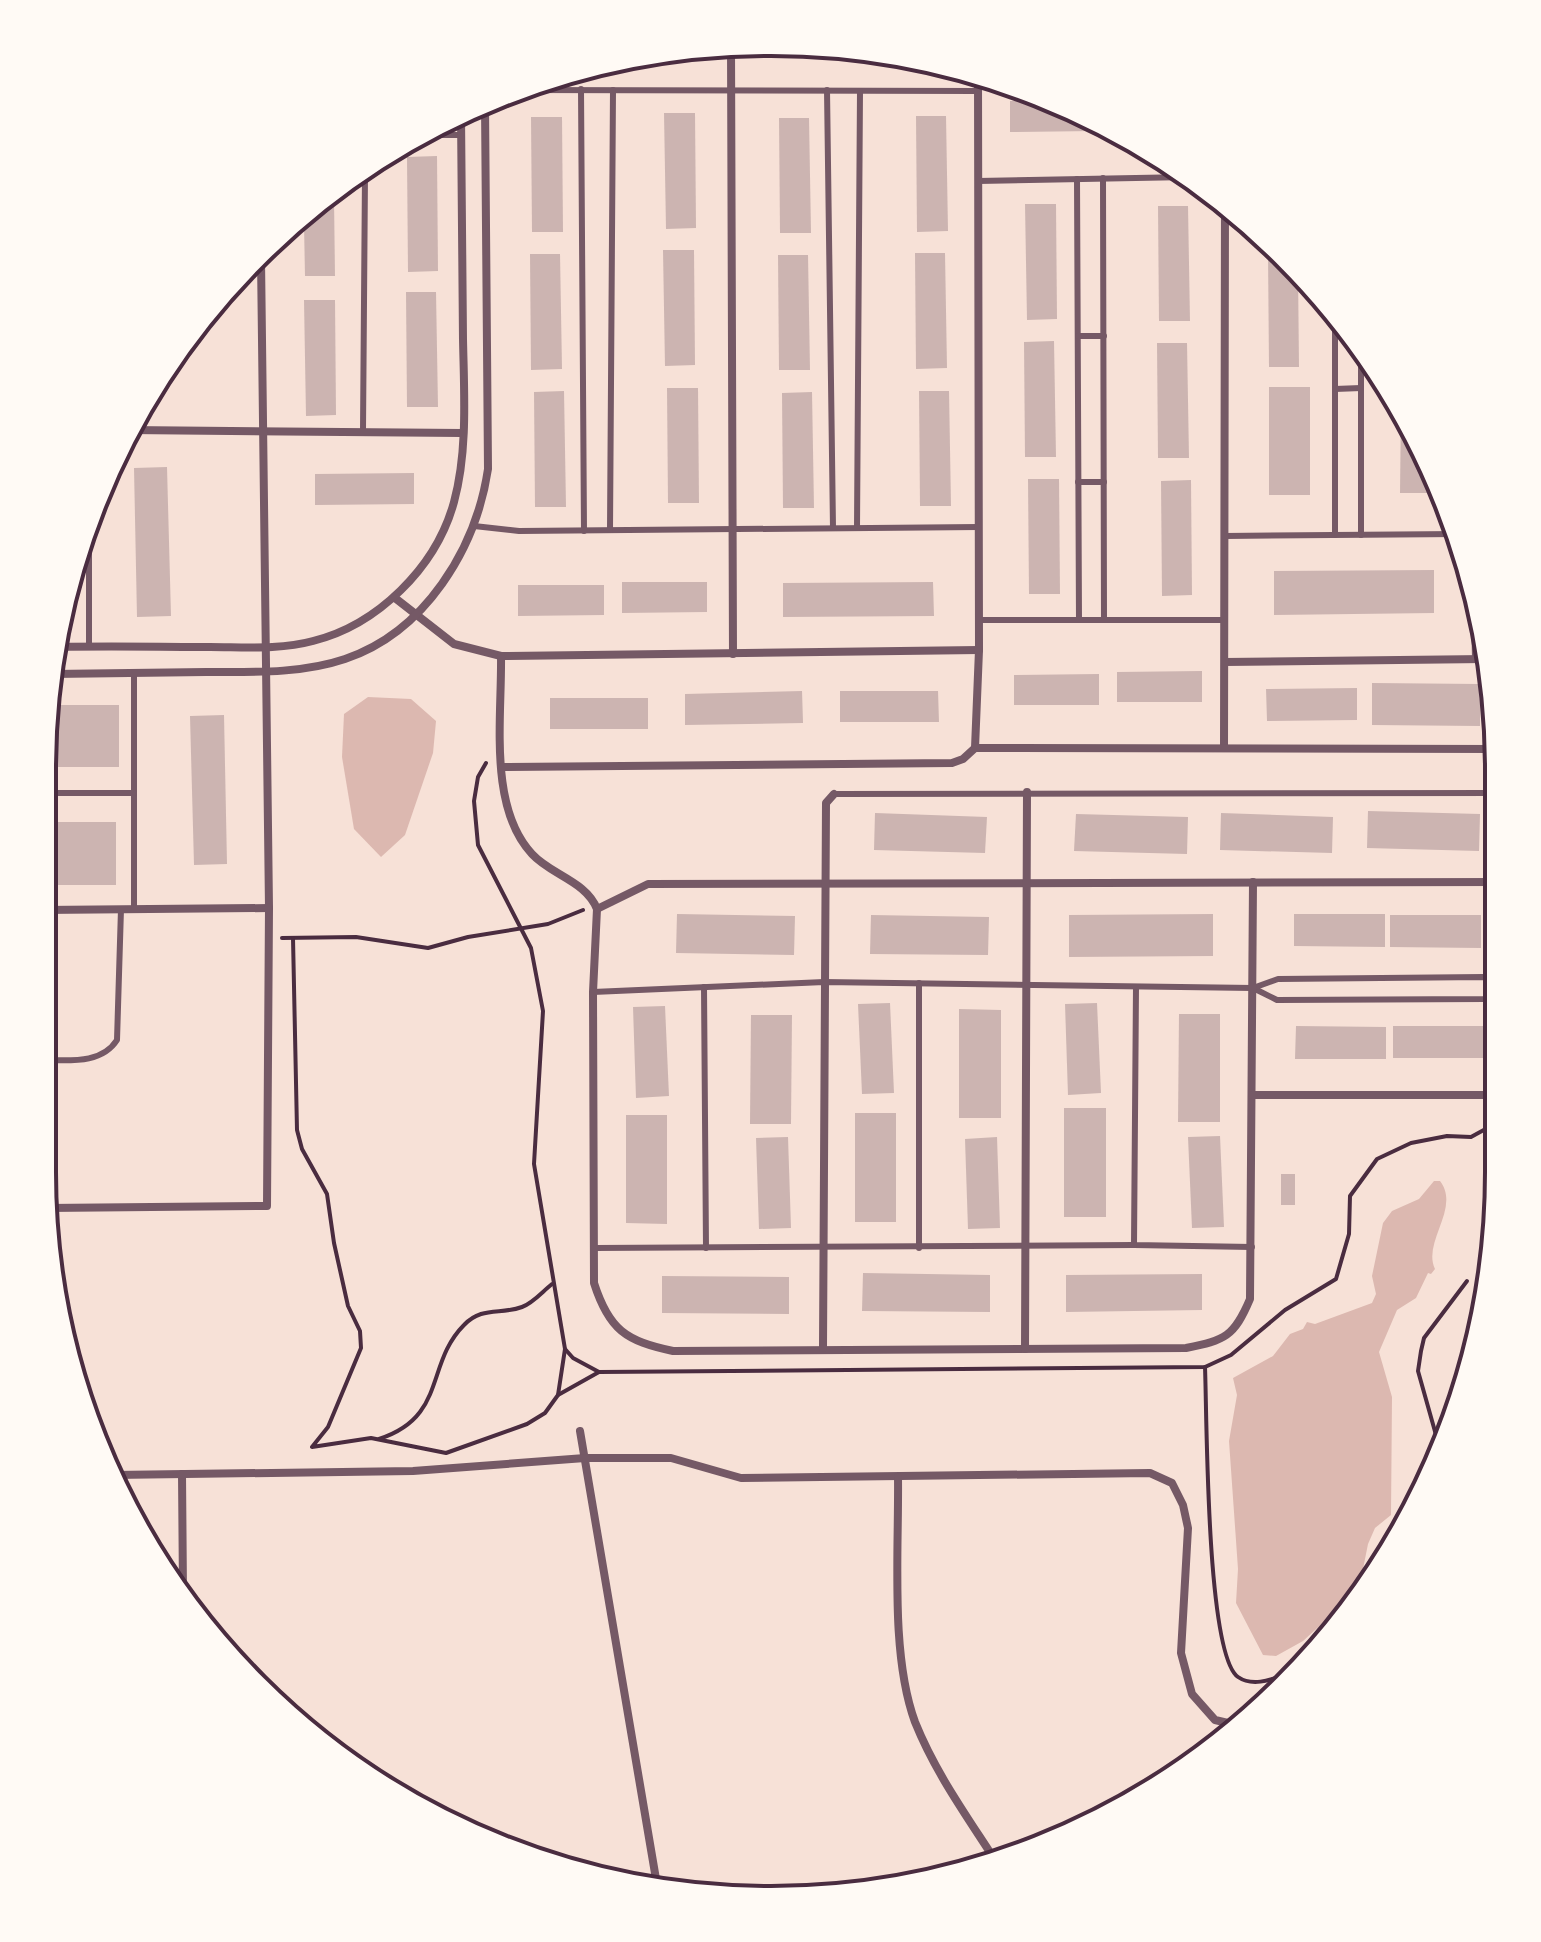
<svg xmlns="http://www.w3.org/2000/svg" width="1541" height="1942" viewBox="0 0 1541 1942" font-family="Montserrat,sans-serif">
  <rect width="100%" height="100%" fill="#f7e1d7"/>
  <g fill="#dcb8b0">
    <path d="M368,697L411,699L436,721L433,753L405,835L381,857L354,829L342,757L344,714Z"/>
    <path d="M1434,1181H1440C1461,1208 1422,1242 1435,1269L1431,1274L1428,1273L1416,1298L1397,1310L1379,1352L1392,1397L1391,1515L1375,1528L1368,1544L1360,1584L1348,1600L1303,1641L1276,1656L1263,1655L1236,1603L1238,1569L1229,1441L1237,1395L1233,1378L1273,1356L1290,1334L1303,1329L1307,1322L1315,1324L1372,1303L1376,1294L1372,1276L1383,1223L1392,1211L1419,1199Z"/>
  </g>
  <g fill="#ccb4b1">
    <path d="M1010,101H1050L1095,119V131L1010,132Z"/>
    <path d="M664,113H695L696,228L666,229Z"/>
    <path d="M916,116H946L948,231L917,232Z"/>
    <path d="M531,117H562L563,232H532Z"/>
    <path d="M779,118H809L811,233H780Z"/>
    <path d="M437,156L438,271L408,272L407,157Z"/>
    <path d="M334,199L335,276H305L304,224Z"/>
    <path d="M1025,204H1056L1057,319L1027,320Z"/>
    <path d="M1158,206H1188L1190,321H1159Z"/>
    <path d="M663,250H694L695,365L665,366Z"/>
    <path d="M1268,252H1277L1298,272L1299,367H1269Z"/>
    <path d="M915,253H945L947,368L916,369Z"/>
    <path d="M530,254H560L562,369L531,370Z"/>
    <path d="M778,255H808L810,370H779Z"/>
    <path d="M406,292H436L438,407H407Z"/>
    <path d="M304,300H335L336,415L306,416Z"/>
    <path d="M1054,341L1056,457H1025L1024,342Z"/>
    <path d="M1157,343H1187L1189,458H1158Z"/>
    <rect x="1269" y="387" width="41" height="108"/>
    <path d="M667,388H698L699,503H668Z"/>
    <path d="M564,391L566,507H535L534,392Z"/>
    <path d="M919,391H949L951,506H920Z"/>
    <path d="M812,392L814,508H783L782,393Z"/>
    <path d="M1401,405L1402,407L1441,493H1400Z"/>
    <path d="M167,467L171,616L137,617L134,468Z"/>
    <path d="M414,473V504L315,505V474Z"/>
    <path d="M1028,479H1059L1060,594H1029Z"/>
    <path d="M1191,480L1192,595L1162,596L1161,481Z"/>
    <path d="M1434,570V613L1274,615V571Z"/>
    <path d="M622,582H707V612L622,613Z"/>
    <path d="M933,582L934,616L783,617V583Z"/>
    <path d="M518,585H604V615L518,616Z"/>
    <path d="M1202,671V702H1117V672Z"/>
    <path d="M1099,674V705H1014V675Z"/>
    <path d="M1372,683L1480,684V726L1372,725Z"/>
    <path d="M1357,688V720L1267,721L1266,689Z"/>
    <path d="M802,691L803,723L685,725V694Z"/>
    <path d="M840,691H938L939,722H840Z"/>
    <rect x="550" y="698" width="98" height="31"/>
    <path d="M47,705H119V767H43Z"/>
    <path d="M224,715L227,864L194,865L190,716Z"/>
    <path d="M1368,811L1480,814L1479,851L1367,848Z"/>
    <path d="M875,813L987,817L985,853L874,850Z"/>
    <path d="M1221,813L1333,817L1332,853L1220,850Z"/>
    <path d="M1076,814L1188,817L1187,854L1074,851Z"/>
    <rect x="43" y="822" width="73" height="63"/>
    <path d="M677,914L795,916L794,955L676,953Z"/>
    <path d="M1213,914V956L1069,957V915Z"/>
    <path d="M1294,914H1385V947L1294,946Z"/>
    <path d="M871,915L989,917L988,955L870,954Z"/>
    <path d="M1390,915H1481V948L1390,947Z"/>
    <path d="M890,1003L894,1093L862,1094L858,1004Z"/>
    <path d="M1097,1003L1101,1093L1068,1095L1065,1004Z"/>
    <path d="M665,1006L669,1096L636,1098L633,1007Z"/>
    <path d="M959,1009L1001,1010V1118H959Z"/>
    <path d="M1179,1014H1220V1122H1178Z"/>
    <path d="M751,1015H792L791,1124H750Z"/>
    <path d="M1296,1026L1386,1027V1059H1295Z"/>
    <path d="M1393,1026H1484L1483,1058H1393Z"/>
    <rect x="1064" y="1108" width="42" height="109"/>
    <rect x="855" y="1113" width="41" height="109"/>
    <path d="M626,1115H667V1224L626,1223Z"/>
    <path d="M1220,1136L1224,1227L1192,1228L1188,1137Z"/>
    <path d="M788,1137L791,1228L759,1229L756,1138Z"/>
    <path d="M997,1137L1000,1228L968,1229L965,1139Z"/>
    <rect x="1281" y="1174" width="14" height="31"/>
    <path d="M863,1273L990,1275V1312L862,1311Z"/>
    <path d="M1202,1274V1310L1066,1312V1275Z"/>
    <path d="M662,1276L789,1277V1314L662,1313Z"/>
  </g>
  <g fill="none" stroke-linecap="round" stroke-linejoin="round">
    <g stroke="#4a2c40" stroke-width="4">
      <path d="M486,763L478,777L474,801L478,845L531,948L543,1011L534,1164L565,1349L558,1395"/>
      <path d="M282,938L356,937L428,948L468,937L548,924L583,910"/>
      <path d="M293,938L297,1130L302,1149L327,1194L334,1243L348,1306L360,1331L361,1348L328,1427L312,1447L371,1438L446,1453L527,1424L545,1413L558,1395L599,1372L1205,1367L1231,1355L1285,1310L1336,1279L1349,1234L1350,1196L1377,1159L1411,1143L1447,1136L1471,1137L1491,1126"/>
      <path d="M1492,1066V1084"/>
      <path d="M1491,1175L1492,1108"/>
      <path d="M565,1349L573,1358L599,1372"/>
      <path d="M1205,1367C1207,1416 1206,1654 1238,1677C1254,1688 1275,1678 1291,1673"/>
      <path d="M379,1439C447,1417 425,1364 464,1325C482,1306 500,1315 522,1307C533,1303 542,1292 552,1284"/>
      <path d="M1431,1473L1436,1435L1418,1371L1421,1351L1424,1338L1467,1281"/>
    </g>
    <g stroke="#755966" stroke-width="6">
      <path d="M581,89L584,531"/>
      <path d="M515,90L978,91"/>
      <path d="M827,90L833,528"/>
      <path d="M416,135H461"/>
      <path d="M1103,178L1104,620"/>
      <path d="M1077,179L1079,620"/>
      <path d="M978,181L1189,177"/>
      <path d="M1335,314V535"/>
      <path d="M1078,336H1104"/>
      <path d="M1361,350V535"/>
      <path d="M1335,389L1361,388"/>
      <path d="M363,431L365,174"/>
      <path d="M1078,482H1104"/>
      <path d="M474,526L519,531L979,527"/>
      <path d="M857,528L860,91"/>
      <path d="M610,530L613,90"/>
      <path d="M1225,536L1459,534"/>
      <path d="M979,620H1225"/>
      <path d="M89,646V518"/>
      <path d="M134,673V909"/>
      <path d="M43,793H134"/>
      <path d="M834,794L1498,793"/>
      <path d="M704,987L706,1248"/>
      <path d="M1136,987L1134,1245L1252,1247"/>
      <path d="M1253,988L1277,1000L1485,999L1498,993"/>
      <path d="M593,992L824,982L1253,988L1278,979L1484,977L1498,985"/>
      <path d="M42,1060C68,1060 101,1065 117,1040L121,909"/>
      <path d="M595,1248L1134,1245"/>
      <path d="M919,1248V983"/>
    </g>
    <g stroke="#755966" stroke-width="8">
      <path d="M731,46L733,654"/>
      <path d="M129,430L462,433"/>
      <path d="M395,598L454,644L501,656L979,650"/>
      <path d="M1475,610L1476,659"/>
      <path d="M59,647C109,646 160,647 210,647C244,647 280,650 313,641C377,625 436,568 454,502C468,451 464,392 463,339C462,265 461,190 461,115"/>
      <path d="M501,656C502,717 488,807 532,854C551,875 586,881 597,909L593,992L594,1283C609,1330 626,1341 673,1351L1186,1348C1225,1340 1234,1337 1250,1299L1253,882"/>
      <path d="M1225,662L1485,659"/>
      <path d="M53,674C104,673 155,673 206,672C251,672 301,674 345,659C425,632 476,549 488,469L485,104"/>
      <path d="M1224,747L1225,202"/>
      <path d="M975,748L979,650L978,74"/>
      <path d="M503,767L952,763L963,759L975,748L1497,749"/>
      <path d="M597,909L648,884L1498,882"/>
      <path d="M43,910L269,908"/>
      <path d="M1252,1095H1499"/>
      <path d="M47,1208L267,1206L269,908L261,259"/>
      <path d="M823,1348L826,803L834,794"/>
      <path d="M1025,1349L1027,792"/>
      <path d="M1460,1397L1497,1188"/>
      <path d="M580,1431L657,1885"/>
      <path d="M182,1474L183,1592"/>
      <path d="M114,1475L413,1471L585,1458H671L741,1478L1150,1473L1172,1483L1183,1505L1188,1528L1181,1653L1192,1694L1215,1720L1241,1726"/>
      <path d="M898,1477C899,1551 890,1654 915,1722C935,1772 966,1815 995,1860"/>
    </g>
  </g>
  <path d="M0 0H1541V1942H0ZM770 56H771A714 714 0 0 1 1485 770V1172A714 714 0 0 1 771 1886H770A714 714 0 0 1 56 1172V770A714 714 0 0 1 770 56Z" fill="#fffaf5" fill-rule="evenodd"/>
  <path fill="none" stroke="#4a2c40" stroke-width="4" d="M770 56H771A714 714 0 0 1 1485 770V1172A714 714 0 0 1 771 1886H770A714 714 0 0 1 56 1172V770A714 714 0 0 1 770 56Z"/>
</svg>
